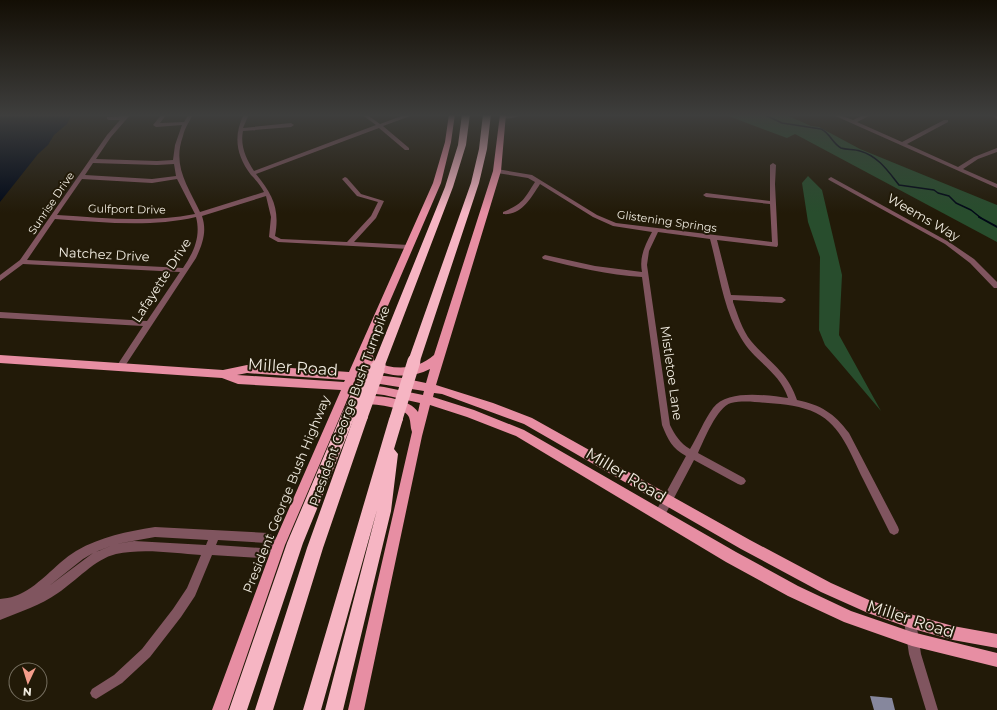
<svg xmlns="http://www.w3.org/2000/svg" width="997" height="710" viewBox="0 0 997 710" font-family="Montserrat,sans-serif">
  <rect width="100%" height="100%" fill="#221a08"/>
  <g fill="#284d2d">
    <path d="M723,114H784L811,126L819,127L860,149L997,205V242L795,134L787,138Z"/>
    <path d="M808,176L822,190L842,275L839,335L881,411L825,345L819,330L820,257L808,222L802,183Z"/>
  </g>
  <path fill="#000817" d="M0,114H72L67,124L54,135L48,145L38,154L0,202Z"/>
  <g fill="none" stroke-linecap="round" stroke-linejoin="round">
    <path stroke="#000817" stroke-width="1.5" d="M763,114L782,123L821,129C830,133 832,143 841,148C847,150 854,149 860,151C878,156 888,171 899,185L934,190L938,193L949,196L956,203L971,210L981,218"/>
    <path stroke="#000817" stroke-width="2" d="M979,217L997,227"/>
  </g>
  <path fill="#86879d" d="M870,696L892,698L895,710H874Z"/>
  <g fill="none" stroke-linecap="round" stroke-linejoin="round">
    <g fill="#80555f" fill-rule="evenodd">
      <path d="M126,114H131L111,137L96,159L157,161L173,160L175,145L182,125L156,127L153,125L162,114H167L160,123L184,122L189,114H193C190,121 185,127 183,136C172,166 188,186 200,212L264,192C261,186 256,180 251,175C236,155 233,136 244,114H249L243,128L291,123L294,125L291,127L243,131C240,146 246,159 254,171L376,125L361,114H366L380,124L407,114H413V115L383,126L409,148V150H405L379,128L256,174C273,195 280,209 275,236L281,239L347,242L371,216L378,202L357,196L342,179L345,177L347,178L361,194L384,201L376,218L354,242L409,245L412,247L409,249L278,242L269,237L271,217L266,196L202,216C207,231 203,243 196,258L123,369H117L116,367L143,326L0,318V312L147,321L180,272L23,264L0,281V275L20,260L107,135L120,120H109L107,119V117L123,116ZM93,163L157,165L174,164L176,176L152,179L85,175ZM82,179L152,183L177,179L195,214C149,223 104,218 57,215ZM196,217C201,236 194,252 183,268L27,260L55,219C102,222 149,228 196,217Z"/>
      <path d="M516,114H523C517,118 506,120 500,117Z"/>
      <path d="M831,114H837L853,120L866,114H871V115L857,122L902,142L944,120H948V122L907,144L958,167L974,157L997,148V152L978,159L963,169L997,184V188Z"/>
      <path d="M990,114H996L997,115V119Z"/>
      <path d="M773,163L776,165L775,184L778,245L777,247L717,240L731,295L782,297L786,300L782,303L733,300V302C738,315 742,330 751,341C769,362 788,372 797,400C821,405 834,413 849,433L898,527L899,530L898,533L894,535L890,533C881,515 872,497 863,479C851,455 841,425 816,413C802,406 784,404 768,403C756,402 743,400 731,403C717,407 704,440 698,453L744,478L746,481L744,484L741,485L738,484L694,460L664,517L660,519L656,517L655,514L656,511L686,456C672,448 668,440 662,425L642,277C608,275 575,267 543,259L542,257L545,255L595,266L642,272C639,257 645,245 652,232L613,226L593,217L540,184C531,198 521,216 503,214V212C523,204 524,199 535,182L528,178L497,173L494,171L497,169L532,175L597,215L616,223L772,242L770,204L706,197L703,195L706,193L770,201V165ZM658,232L710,239C719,272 723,309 741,338C754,361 780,372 788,398C767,395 727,389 713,408C704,420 698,436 690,449C680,443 675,435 670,425L647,265L649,251Z"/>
      <path d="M831,177L949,242L974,259L997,282V288H994L970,263L945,244L829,180L828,179Z"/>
      <path d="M155,527L268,533L283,541L284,545L283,549L261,558L212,555L195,596L181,617L150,657L122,683L96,699L92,697L90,693L92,689L114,675L142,649L173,609L187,588L201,555C175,553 142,548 116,554C95,559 76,581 58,593C41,605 20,612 0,620V599C5,598 10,598 15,596C37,589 56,563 76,551C102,536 126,532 155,527ZM155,537L208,540L206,545L134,541L116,544ZM218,540L267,543L269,544L261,548L216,545ZM113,545L98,551L96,552ZM93,553L49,586L83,559Z"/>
      <path d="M910,615L914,617L916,621L921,654L938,710H926L909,654L904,621L906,617Z"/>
    </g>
    <path fill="#e78ea3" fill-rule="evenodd" d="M449,114H455L451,142L441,183L371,345L374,361C394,371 417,370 434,355L493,171L500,114H506L501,171L436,385L493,403L532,418L750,540L831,583L869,600L910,614L953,626L997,634V648L953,640L910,628L868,613L821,592L741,549L524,424L442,394L434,393L433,397L474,410L524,430L736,552L798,586L851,611L912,632L997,653V667L912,646L844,622L788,596L726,562L516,436L467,417L430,405L422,436L364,710H348L412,432C410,427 411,422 409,417C404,406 373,404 362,404L358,403L357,400L358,397L362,396C377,395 409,398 418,412L420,403L384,395L351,391L285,545L228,710H212L273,545L341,390L238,384L222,378L0,363V355L223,370L247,365L349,372L433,183L445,142ZM364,361L365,366C386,376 409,380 430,369L426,383L402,378L359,373ZM247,373L345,380L344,382L237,375ZM355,380L424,391L423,395L384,387L354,383Z"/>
    <g fill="#f6b5c3" fill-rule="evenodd">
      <path d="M462,114H470L466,145L453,187L385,365L383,368L379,370L375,368L373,365L445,187L458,145Z"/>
      <path d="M483,114H491L487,149L479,183L420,361L418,364L414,366L410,364L408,361L471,183L479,149Z"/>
      <path d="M348,411L353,412L355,416L303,543L247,710H229L287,543L341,416L343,412Z"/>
      <path d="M361,412L366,413L368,417L323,548L273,710H255L307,548L354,417L356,413Z"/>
      <path d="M396,413L401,415L403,419L394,449L398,454L391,511L343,710H325L377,510L321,710H303L389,419L391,415Z"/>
    </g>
    <g stroke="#f6b5c3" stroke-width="13">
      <path d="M348,416L364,382L379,365"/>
      <path d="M361,417L378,370"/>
      <path d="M396,419L414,361"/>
    </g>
  </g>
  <linearGradient id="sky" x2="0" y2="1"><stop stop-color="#130e04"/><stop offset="0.54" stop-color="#3e3e3d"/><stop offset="1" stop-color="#3e3e3d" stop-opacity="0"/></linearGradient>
  <rect width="997" height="213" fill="url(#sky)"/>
  <g text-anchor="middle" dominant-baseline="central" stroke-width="4" stroke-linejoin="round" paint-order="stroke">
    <g font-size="11" fill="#f1ece1" stroke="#221a08">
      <text transform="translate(51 203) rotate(-56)">Sunrise Drive</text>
      <text transform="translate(127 209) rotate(1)">Gulfport Drive</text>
      <text transform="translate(667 221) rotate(8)">Glistening Springs</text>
    </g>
    <g font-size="13" fill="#f1ece1" stroke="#221a08">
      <text transform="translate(924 217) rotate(30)">Weems Way</text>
      <text transform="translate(104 254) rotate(3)">Natchez Drive</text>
      <text transform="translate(161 280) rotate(-57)">Lafayette Drive</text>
      <text transform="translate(672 373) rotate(82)">Mistletoe Lane</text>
      <text transform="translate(349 406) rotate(-70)">President George Bush Turnpike</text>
      <text transform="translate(286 494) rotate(-68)">President George Bush Highway</text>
    </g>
    <g font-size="16" fill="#f1ece1" stroke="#221a08">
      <text transform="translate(293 367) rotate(4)">Miller Road</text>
      <text transform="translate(626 475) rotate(31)">Miller Road</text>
      <text transform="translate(911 619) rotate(18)">Miller Road</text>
    </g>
  </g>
  <g transform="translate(28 682) rotate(184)"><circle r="19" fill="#221a08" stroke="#756e5f"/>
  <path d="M0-3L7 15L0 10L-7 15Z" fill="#f49d8c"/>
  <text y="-6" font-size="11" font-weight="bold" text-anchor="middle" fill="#f1ece1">N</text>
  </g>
</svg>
